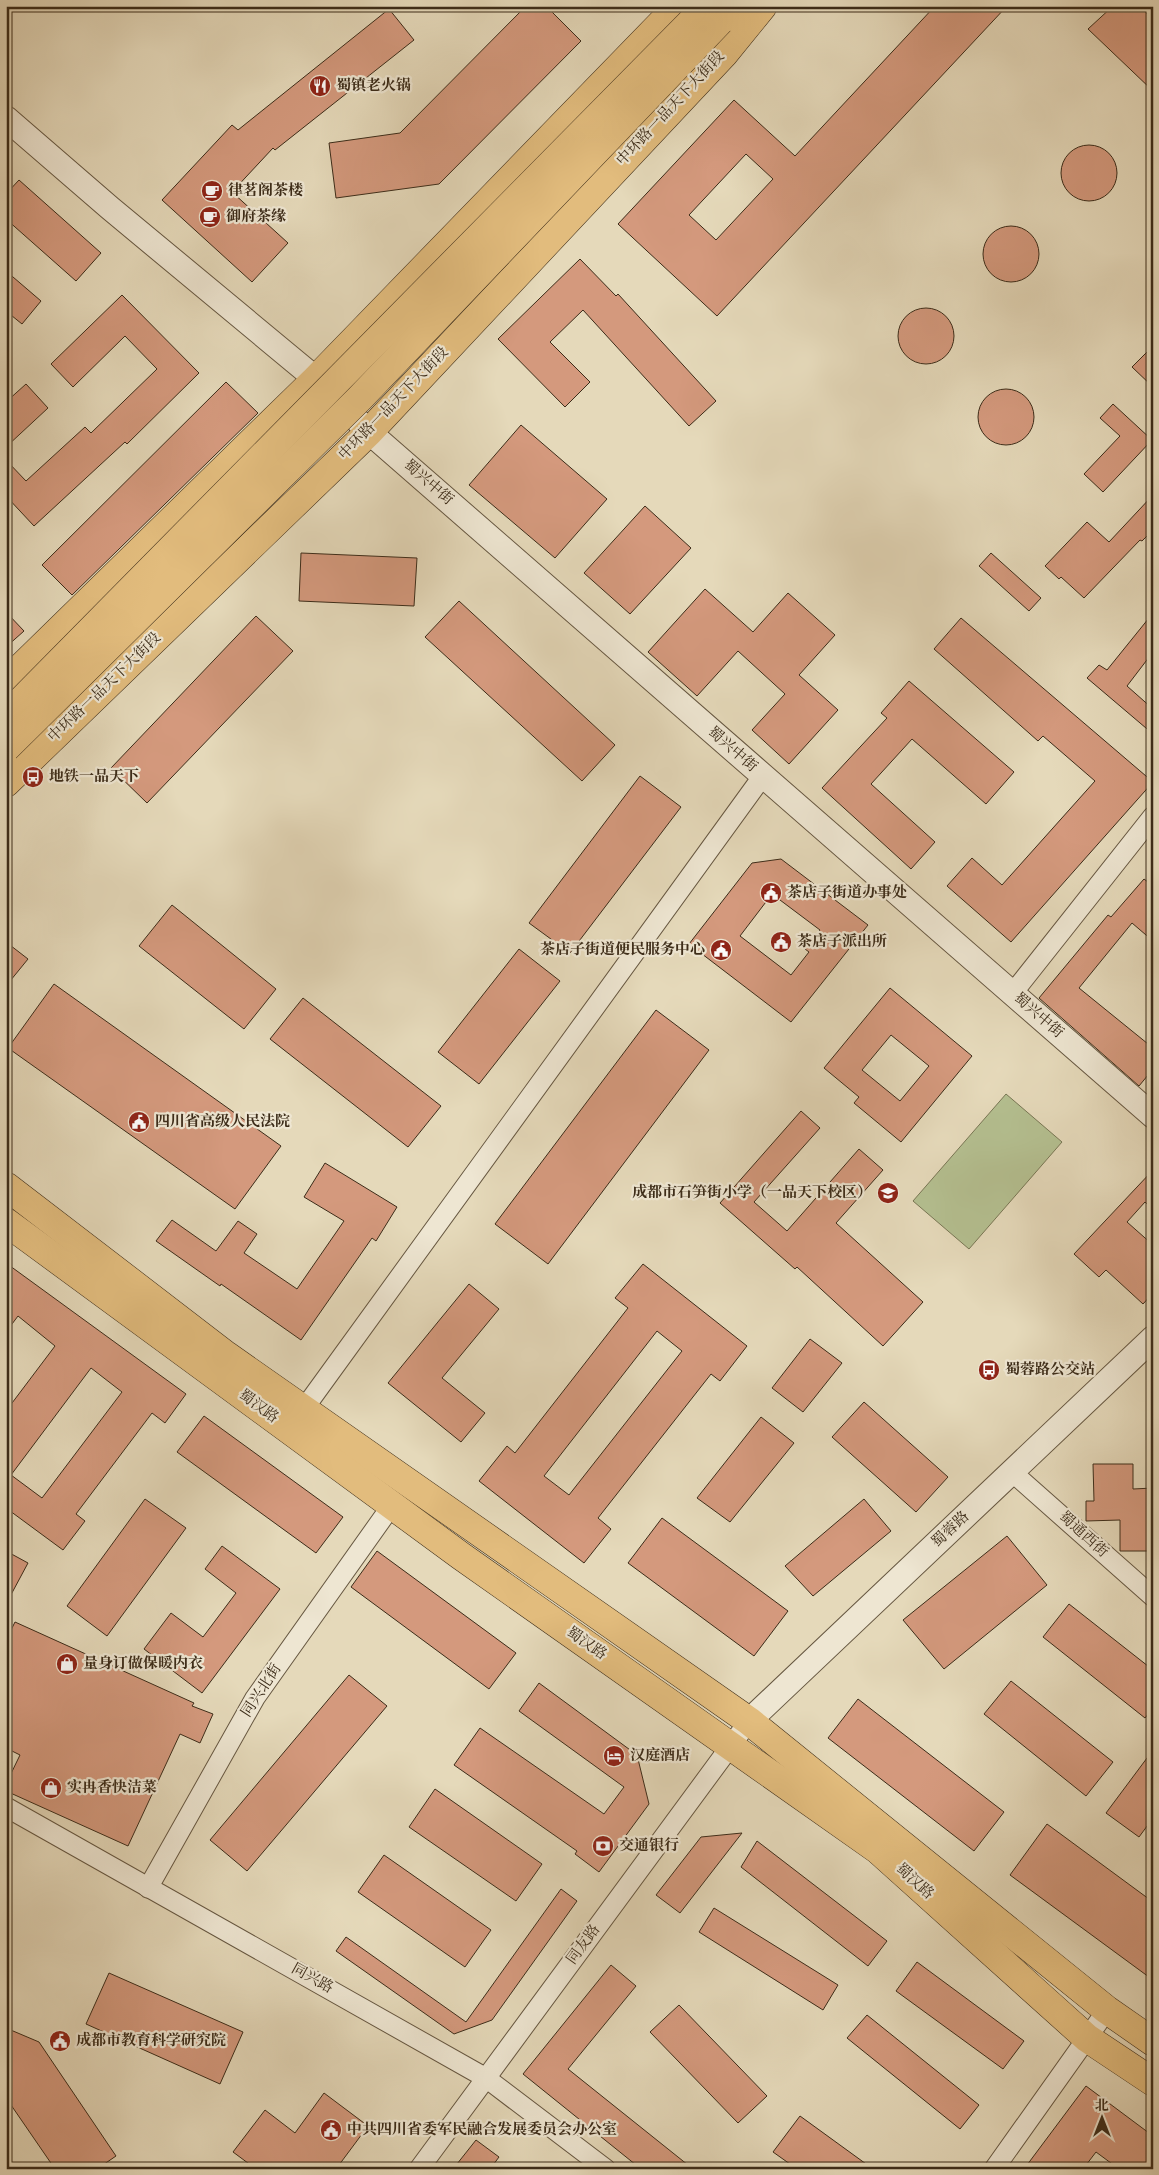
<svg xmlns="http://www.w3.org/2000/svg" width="1159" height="2175" viewBox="0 0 1159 2175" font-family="'Old Standard TT','Noto Serif SC',serif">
  <rect width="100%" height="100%" fill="#e5d9ba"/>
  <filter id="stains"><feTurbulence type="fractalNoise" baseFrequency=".004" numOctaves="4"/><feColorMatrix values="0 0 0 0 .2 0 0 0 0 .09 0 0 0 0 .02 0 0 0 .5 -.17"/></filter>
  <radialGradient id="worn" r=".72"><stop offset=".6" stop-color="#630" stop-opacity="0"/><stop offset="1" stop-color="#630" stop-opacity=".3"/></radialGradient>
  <path fill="#b4bf90" stroke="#787654" d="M1006,1094L1062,1142L969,1249L913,1201Z"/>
  <g fill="#d4997d" stroke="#3c2c19" fill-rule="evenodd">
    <path d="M526,6H546L581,41L439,184L336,198L329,143L400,133Z"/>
    <path d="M935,6H1007L717,316L618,224L734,100L795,156ZM746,154L773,179L716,240L689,215Z"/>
    <path d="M1113,6H1140L1153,20V91L1088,29Z"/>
    <path d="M389,9L414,40L275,150L273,148L232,192L288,243L252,282L162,200L232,125L238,130Z"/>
    <circle cx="1089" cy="173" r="28"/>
    <path d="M19,180L101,253L76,281L6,219V194Z"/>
    <circle cx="1011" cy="254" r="28"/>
    <path d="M580,259L616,296L618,294L716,401L689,426L583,310L550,342L590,382L565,407L498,339Z"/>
    <path d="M6,271L41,301L22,324L6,311Z"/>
    <path d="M122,295L199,373L127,444L125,442L34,526L6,496V460L26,481L85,427L91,433L157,369L125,336L73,387L51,364Z"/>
    <circle cx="926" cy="336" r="28"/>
    <path d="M1153,346V387L1132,367Z"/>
    <path d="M226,382L258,413L72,595L42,565Z"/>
    <path d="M26,384L48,408L6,447V402Z"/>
    <circle cx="1006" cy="417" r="28"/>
    <path d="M1113,404L1152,440L1103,492L1084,474L1120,436L1100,418Z"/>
    <path d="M521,425L607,499L555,558L469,485Z"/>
    <path d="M1153,495V530L1142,541L1140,540L1084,598L1061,577L1059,579L1045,566L1087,522L1109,542Z"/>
    <path d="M645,506L691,548L630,614L584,573Z"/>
    <path d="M301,553L417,558L414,606L299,601Z"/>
    <path d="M991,553L1041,598L1029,611L979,566Z"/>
    <path d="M705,589L753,632L788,593L835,635L799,675L838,710L789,764L752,730L785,694L738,651L697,696L648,652Z"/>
    <path d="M459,601L615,745L582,781L425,637Z"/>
    <path d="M6,612L24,631L6,647Z"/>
    <path d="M1153,613V652L1127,686L1153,709V734L1087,678L1099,665L1107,670Z"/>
    <path d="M256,616L293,651L147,803L111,768Z"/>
    <path d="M961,618L1153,782L1011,942L947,886L972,858L1002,885L1095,781L1043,736L1038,741L934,649Z"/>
    <path d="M909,681L1014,772L986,804L912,739L871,784L935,842L911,869L822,788L887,718L881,713Z"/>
    <path d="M640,776L681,807L570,953L529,923Z"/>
    <path d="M781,859L868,925L791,1022L689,944L752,863ZM772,894L820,930L805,949L809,952L791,975L740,936Z"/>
    <path d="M1144,879L1153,886V941L1132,923L1079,988L1153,1048V1069L1139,1086L1039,998L1108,915L1111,917Z"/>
    <path d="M172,905L276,989L244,1029L139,946Z"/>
    <path d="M6,942L28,959L6,986Z"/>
    <path d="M519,949L560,981L479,1084L438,1052Z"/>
    <path d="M54,984L281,1146L235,1209L8,1048Z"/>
    <path d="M890,988L972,1056L901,1142L854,1103L859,1097L824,1068ZM891,1035L929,1066L900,1101L862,1070Z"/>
    <path d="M303,998L441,1106L408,1147L270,1039Z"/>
    <path d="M656,1010L709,1050L548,1264L495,1224Z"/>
    <path d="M801,1111L820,1128L754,1202L787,1231L859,1149L883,1170L836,1223L923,1302L883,1346L797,1267L795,1269L720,1203Z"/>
    <path d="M325,1163L397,1207L376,1241L372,1238L301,1340L221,1284L220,1286L156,1241L172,1220L216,1251L238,1221L257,1234L244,1253L297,1289L344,1221L304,1197Z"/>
    <path d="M1153,1170V1210L1145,1202L1127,1222L1153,1245V1293L1143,1304L1106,1270L1099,1277L1074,1254Z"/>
    <path d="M6,1263L186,1394L165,1423L152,1413L76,1514L85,1521L63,1550L6,1508V1411L55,1346L18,1316L6,1332ZM91,1368L122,1392L42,1498L11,1475Z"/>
    <path d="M643,1264L747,1346L720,1381L711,1374L598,1518L611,1529L584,1563L479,1481L507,1446L515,1453L628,1308L615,1298ZM657,1331L682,1351L569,1495L544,1476Z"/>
    <path d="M469,1284L499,1309L442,1378L485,1413L461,1442L388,1383Z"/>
    <path d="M810,1339L842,1363L803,1412L772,1388Z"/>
    <path d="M864,1402L948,1477L916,1512L832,1437Z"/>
    <path d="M204,1416L343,1517L316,1553L177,1452Z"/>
    <path d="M761,1417L794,1443L730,1522L697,1498Z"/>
    <path d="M1093,1464H1133V1489L1153,1488V1551H1120V1520L1086,1521V1501H1094Z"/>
    <path d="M145,1499L186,1528L107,1636L67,1606Z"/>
    <path d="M864,1499L891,1531L813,1596L785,1566Z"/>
    <path d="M662,1518L788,1611L754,1656L628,1563Z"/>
    <path d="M1007,1536L1047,1585L944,1669L903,1620Z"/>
    <path d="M222,1546L280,1589L202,1693L144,1649L171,1613L203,1637L236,1593L205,1569Z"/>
    <path d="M6,1551L28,1563L6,1604Z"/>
    <path d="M377,1551L516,1653L489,1689L351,1587Z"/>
    <path d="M1069,1604L1153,1670V1708L1145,1718L1043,1637Z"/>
    <path d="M15,1622L194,1703L192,1706L213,1714L200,1743L180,1734L128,1846L6,1791V1784L20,1755L6,1748V1640Z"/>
    <path d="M349,1675L387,1706L247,1871L210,1840Z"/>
    <path d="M1011,1681L1113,1762L1086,1796L984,1714Z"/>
    <path d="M539,1683L637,1755L649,1804L599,1872L575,1854L577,1851L454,1765L480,1728L604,1814L624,1787L519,1711Z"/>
    <path d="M858,1699L1004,1812L974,1851L828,1738Z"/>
    <path d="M1153,1750V1818L1139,1837L1106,1813Z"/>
    <path d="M435,1789L542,1864L516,1901L409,1827Z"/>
    <path d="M1047,1824L1153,1902V1980L1010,1875Z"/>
    <path d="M742,1833L680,1913L656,1895L701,1837Z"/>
    <path d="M757,1841L887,1941L868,1966L741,1867Z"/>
    <path d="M384,1855L491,1930L465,1967L358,1892Z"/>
    <path d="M561,1889L577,1901L492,2020L454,2034L336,1951L346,1937L466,2022Z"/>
    <path d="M714,1908L838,1985L823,2010L699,1932Z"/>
    <path d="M917,1962L1024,2041L1003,2069L896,1991Z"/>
    <path d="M611,1965L636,1986L568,2069L693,2169H641L523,2074Z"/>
    <path d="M109,1973L243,2032L220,2084L86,2024Z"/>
    <path d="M679,2005L767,2096L738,2123L650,2032Z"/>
    <path d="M867,2015L979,2105L960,2129L847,2038Z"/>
    <path d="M6,2028L39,2042L116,2156L97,2169H55L11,2105L6,2103Z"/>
    <path d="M1086,2086L1153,2136V2169H1119L1096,2152L1083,2169H1024Z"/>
    <path d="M324,2093L368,2126L336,2169H256L233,2152L265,2110L295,2133Z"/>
    <path d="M800,2116L873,2169H797L773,2152Z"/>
    <path d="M476,2140L499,2157L490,2169H453Z"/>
  </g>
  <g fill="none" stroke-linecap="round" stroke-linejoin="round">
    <g stroke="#665741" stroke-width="21">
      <g id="minor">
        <path d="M1012,994L1153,816"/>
        <path d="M303,1410L762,777"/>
        <path d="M1012,1472L1153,1597"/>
        <path d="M6,1807L486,2078L606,2169"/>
        <path d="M148,1888L255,1698L392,1505"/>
        <path d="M419,2169L749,1721"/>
        <path d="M994,2169L1107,2010"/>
      </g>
    </g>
    <g stroke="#665741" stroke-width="26">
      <g id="tertiary">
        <path d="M6,118L110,208L316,379L369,432L1153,1116"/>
        <path d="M749,1721L1153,1338"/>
      </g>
    </g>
    <g stroke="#3c2c19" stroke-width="29">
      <g id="primary">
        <path d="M720,21L735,6"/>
        <path d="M6,682L316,379L678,6"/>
        <path d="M6,783L369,432L724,54L763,6"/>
        <path d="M6,1186L226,1355L749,1721L1107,2010L1153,2042"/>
        <path d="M6,1222L461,1556L878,1850L1087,2038L1153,2082"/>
      </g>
    </g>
    <use href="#minor" stroke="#eee6d2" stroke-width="19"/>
    <use href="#tertiary" stroke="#eee6d2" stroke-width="24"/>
    <use href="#primary" stroke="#e2bc7d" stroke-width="28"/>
    <g stroke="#3c2c19" stroke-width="29" stroke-linecap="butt">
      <g id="primary-bridge">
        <path d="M6,716L706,7"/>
        <path d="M6,748L360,398L720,21"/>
      </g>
    </g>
    <use href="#primary-bridge" stroke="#e2bc7d" stroke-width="28"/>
  </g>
  <defs>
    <g id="restaurant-disc" transform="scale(1.125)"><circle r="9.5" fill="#8f2418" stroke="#eee6d2"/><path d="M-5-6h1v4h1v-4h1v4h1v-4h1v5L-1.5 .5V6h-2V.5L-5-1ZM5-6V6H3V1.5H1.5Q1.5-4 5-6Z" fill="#fff"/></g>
    <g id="cafe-disc" transform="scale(1.125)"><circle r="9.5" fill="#8f2418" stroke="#eee6d2"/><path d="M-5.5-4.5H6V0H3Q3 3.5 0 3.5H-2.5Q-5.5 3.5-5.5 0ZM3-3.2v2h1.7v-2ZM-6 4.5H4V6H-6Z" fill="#fff"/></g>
    <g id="bus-disc" transform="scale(1.125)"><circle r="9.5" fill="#8f2418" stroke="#eee6d2"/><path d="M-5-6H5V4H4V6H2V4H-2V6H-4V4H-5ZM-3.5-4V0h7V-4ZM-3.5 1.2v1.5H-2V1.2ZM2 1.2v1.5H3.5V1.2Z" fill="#fff"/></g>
    <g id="civic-disc" transform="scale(1.125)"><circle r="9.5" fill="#8f2418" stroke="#eee6d2"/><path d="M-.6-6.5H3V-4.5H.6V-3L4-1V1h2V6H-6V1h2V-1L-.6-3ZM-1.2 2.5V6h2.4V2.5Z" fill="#fff"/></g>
    <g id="school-disc" transform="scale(1.125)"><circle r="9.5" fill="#8f2418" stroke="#eee6d2"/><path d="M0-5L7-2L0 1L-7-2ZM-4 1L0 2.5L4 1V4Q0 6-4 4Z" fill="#fff"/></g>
    <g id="shop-disc" transform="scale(1.125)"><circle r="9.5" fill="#8f2418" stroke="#eee6d2"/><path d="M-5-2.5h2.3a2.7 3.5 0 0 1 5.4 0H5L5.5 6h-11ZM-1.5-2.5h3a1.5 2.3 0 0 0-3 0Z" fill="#fff"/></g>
    <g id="hotel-disc" transform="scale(1.125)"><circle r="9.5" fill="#8f2418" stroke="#eee6d2"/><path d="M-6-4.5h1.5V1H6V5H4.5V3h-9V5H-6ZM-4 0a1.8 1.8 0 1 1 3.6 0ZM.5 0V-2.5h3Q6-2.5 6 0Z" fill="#fff"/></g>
    <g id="bank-disc" transform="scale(1.125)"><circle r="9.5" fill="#8f2418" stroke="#eee6d2"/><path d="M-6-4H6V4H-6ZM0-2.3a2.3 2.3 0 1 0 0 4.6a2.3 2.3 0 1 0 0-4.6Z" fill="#fff"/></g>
  </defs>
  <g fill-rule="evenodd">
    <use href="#restaurant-disc" x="320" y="86"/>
    <use href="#cafe-disc" x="212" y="191"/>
    <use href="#cafe-disc" x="210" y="217"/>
    <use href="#bus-disc" x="33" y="777"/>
    <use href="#civic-disc" x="771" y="893"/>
    <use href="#civic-disc" x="781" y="942"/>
    <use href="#civic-disc" x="721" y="950"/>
    <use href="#civic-disc" x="139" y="1122"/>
    <use href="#school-disc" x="888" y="1193"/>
    <use href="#bus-disc" x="989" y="1370"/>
    <use href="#shop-disc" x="67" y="1664"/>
    <use href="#hotel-disc" x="614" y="1756"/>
    <use href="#shop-disc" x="51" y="1788"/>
    <use href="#bank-disc" x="603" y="1846"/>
    <use href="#civic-disc" x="60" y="2041"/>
    <use href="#civic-disc" x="331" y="2130"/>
  </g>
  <g text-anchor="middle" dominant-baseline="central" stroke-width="4.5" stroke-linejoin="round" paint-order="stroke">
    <g font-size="15" font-weight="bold" fill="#3c2c19" stroke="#eee6d2" text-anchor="start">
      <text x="336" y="86">蜀镇老火锅</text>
      <text x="228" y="191">律茗阁茶楼</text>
      <text x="226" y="217">御府茶缘</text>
      <text x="49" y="777">地铁一品天下</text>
      <text x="787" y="893">茶店子街道办事处</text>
      <text x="797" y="942">茶店子派出所</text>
      <text x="705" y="950" text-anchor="end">茶店子街道便民服务中心</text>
      <text x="155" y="1122">四川省高级人民法院</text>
      <text x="872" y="1193" text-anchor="end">成都市石笋街小学（一品天下校区）</text>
      <text x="1005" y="1370">蜀蓉路公交站</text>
      <text x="83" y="1664">量身订做保暖内衣</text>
      <text x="630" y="1756">汉庭酒店</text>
      <text x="67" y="1788">实冉香快洁菜</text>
      <text x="619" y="1846">交通银行</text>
      <text x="76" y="2041">成都市教育科学研究院</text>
      <text x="347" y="2130">中共四川省委军民融合发展委员会办公室</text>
    </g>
    <g font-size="15" fill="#3c2c19" stroke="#eee6d2">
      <text transform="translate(671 109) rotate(-47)">中环路一品天下大街段</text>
      <text transform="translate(394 404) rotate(-46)">中环路一品天下大街段</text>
      <text transform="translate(428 483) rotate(41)">蜀兴中街</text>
      <text transform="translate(105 688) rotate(-44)">中环路一品天下大街段</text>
      <text transform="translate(732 750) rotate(41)">蜀兴中街</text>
      <text transform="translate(1038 1016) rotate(41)">蜀兴中街</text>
      <text transform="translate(258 1407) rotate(36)">蜀汉路</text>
      <text transform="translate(951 1530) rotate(-43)">蜀蓉路</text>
      <text transform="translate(1083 1535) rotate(42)">蜀通西街</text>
      <text transform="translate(586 1644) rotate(35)">蜀汉路</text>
      <text transform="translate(262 1691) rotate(-57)">同兴北街</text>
      <text transform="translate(914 1882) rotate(42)">蜀汉路</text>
      <text transform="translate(584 1945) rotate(-54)">同友路</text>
      <text transform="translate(312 1979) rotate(29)">同兴路</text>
    </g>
  </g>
  <rect width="1159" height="2175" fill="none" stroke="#e5d9ba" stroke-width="25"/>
  <rect x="8" y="8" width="1144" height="2160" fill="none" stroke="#3c2c19" stroke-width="2.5"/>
  <rect x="12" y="12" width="1134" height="2150" fill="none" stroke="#3c2c19"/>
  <g transform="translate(1102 2118)" stroke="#eee6d2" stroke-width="4" paint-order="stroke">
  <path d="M0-4L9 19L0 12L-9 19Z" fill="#3c2c19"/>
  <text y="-8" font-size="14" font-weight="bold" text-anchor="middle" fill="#3c2c19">北</text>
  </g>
  <rect width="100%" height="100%" filter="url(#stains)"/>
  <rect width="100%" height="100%" fill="url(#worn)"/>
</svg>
